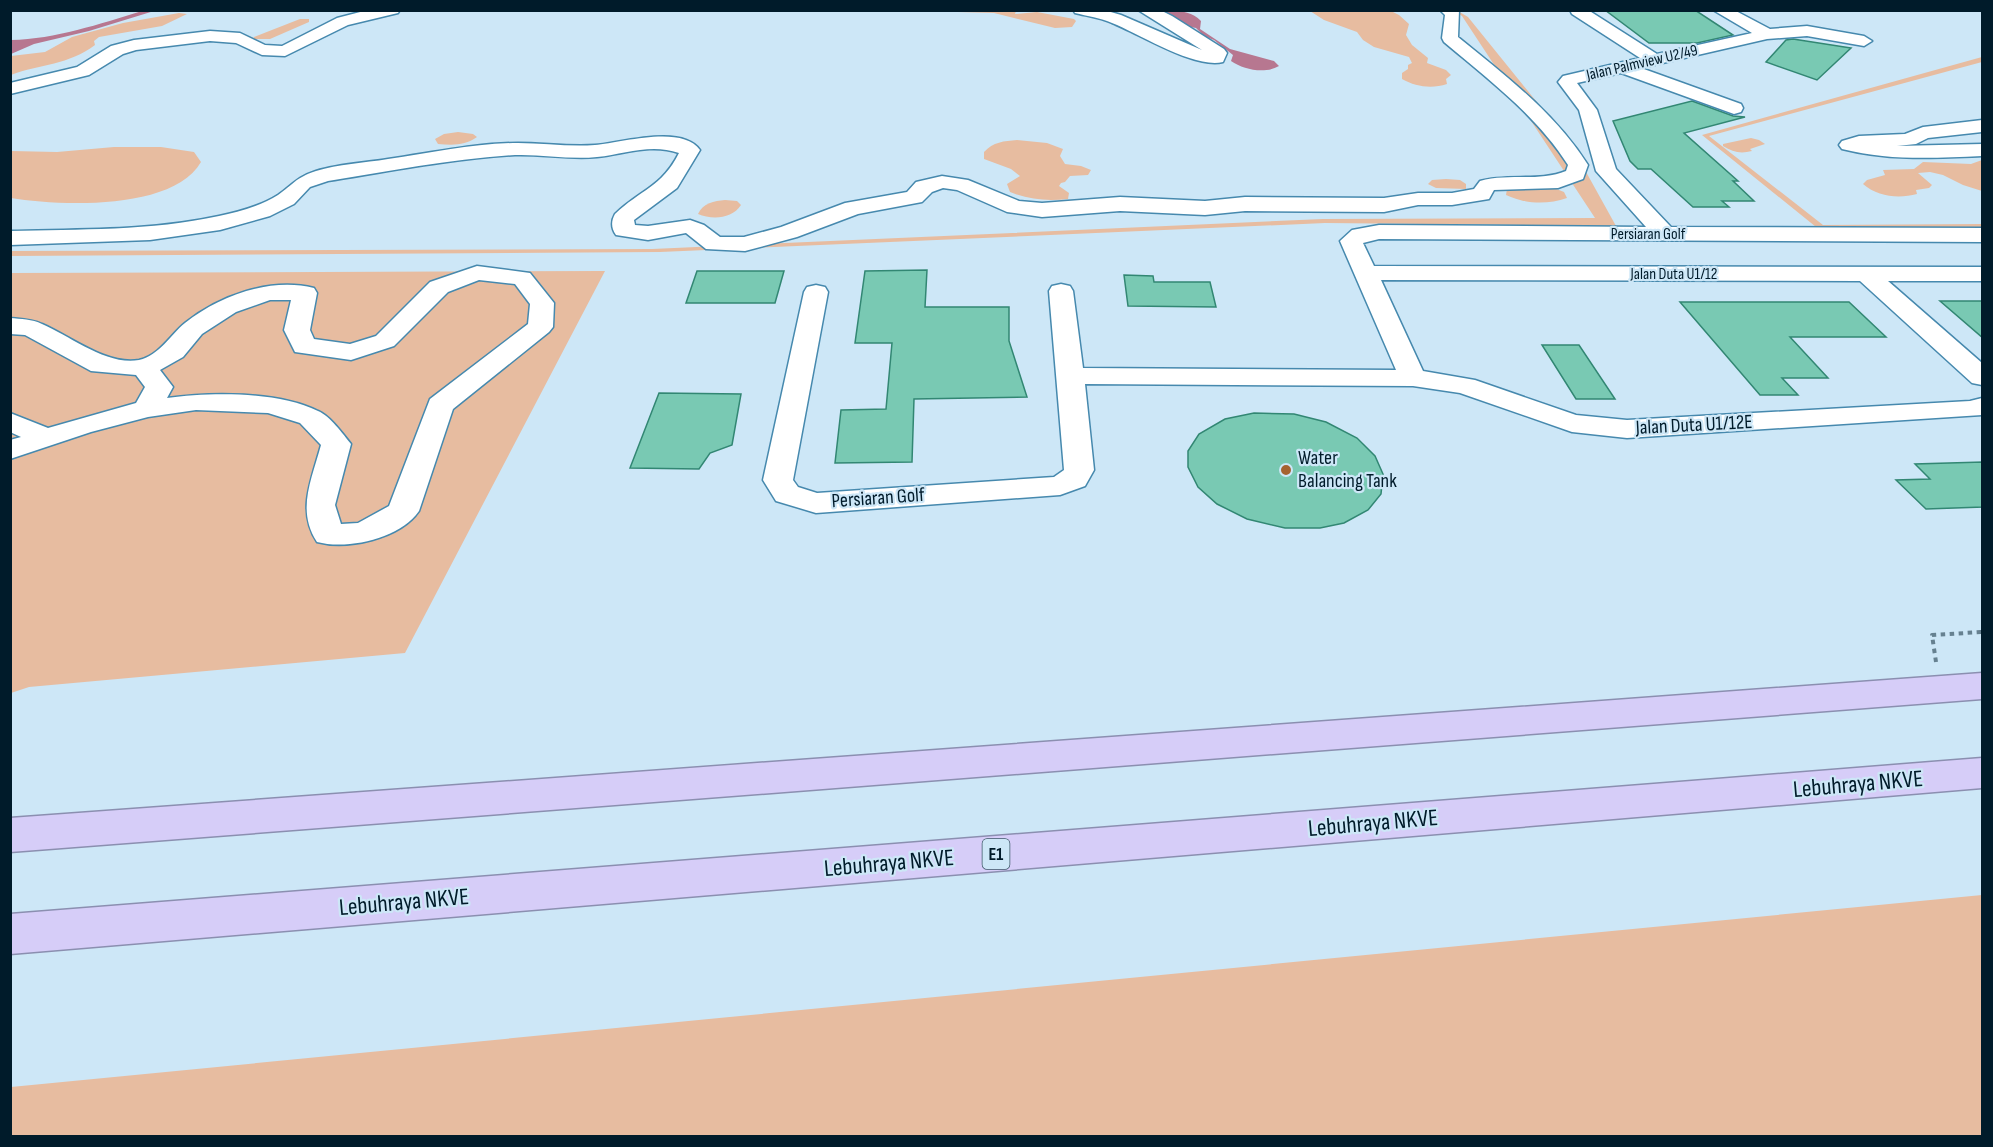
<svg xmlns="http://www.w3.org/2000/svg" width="1993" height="1147" viewBox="0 0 1993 1147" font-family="'Sofia Sans Condensed',sans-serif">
  <rect width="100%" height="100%" fill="#cde7f7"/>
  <g fill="#e7bca0">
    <path d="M1389,10L1399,15L1409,24L1406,35L1412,45L1428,58L1427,63L1446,70L1451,75L1446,79L1447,84C1432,89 1416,87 1402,79V73L1408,69V65L1412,63L1409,57L1374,47L1363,40L1357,32L1324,20L1310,11Z"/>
    <path d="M1453,10L1458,11L1468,17L1570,143L1616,226L1325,223L660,252L11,256L10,251L652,249L1323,219L1595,218L1462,16Z"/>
    <path d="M1011,11H1016L1015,14L1037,12L1074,19L1076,21L1072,27L1055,28L994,13L921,11Z"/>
    <path d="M179,13L187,14L162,26L99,37L94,41L95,45C69,65 40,64 11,75V56L45,52L72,37L123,23Z"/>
    <path d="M300,19H309V22L270,39H253L254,37Z"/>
    <path d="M1982,57V62L1709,136L1823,225L1982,224V229L1821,231L1702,135Z"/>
    <path d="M458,132L473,134L477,137C465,146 452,145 438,144L435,139L444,134Z"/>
    <path d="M1751,138L1759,140L1765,144L1750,149L1752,151C1740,154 1733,152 1723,146V144Z"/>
    <path d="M1017,140L1047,143L1063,149L1060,156L1065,164L1081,166L1091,170L1088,175L1070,176L1065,182L1061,183L1059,186L1069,193L1068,199C1047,201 1030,200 1010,192L1007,184L1020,176L1011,169L984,159V152C993,142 1004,141 1017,140Z"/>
    <path d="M114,147H161L194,152L201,162C173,211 59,206 11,198V151L57,152Z"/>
    <path d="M1982,160V191L1963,185L1943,175L1930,172L1918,173L1932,185L1929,188L1916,190L1917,194C1899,199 1878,197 1863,184L1867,180L1885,175L1883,170L1914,169L1923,162L1971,164Z"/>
    <path d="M1446,179L1460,180L1466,184V189L1436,188L1428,184L1432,180Z"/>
    <path d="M1526,187L1554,188L1564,192L1567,198C1547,205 1525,204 1506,195L1507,189Z"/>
    <path d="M725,200L737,201L741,205C732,219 712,220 698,214C703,203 714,201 725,200Z"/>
    <path d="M605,271L405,653L29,687L11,693V273Z"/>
    <path d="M1982,895V1136H11V1087Z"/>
  </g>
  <g fill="#b77790">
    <path d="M142,11H154L89,31L34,44L11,54V40C56,39 99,24 142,11Z"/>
    <path d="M1160,11C1175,11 1190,9 1201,21L1200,29L1230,49L1274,61L1279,66C1265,74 1244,70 1231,61L1233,55L1214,40L1204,36L1196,28L1185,26Z"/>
  </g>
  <g fill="#79c9b3" stroke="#328773" stroke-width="1.5">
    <path d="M1605,10H1695L1733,35L1697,43H1649Z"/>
    <path d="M1793,39L1851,48L1817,80L1766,62L1786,40Z"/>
    <path d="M1692,101L1733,116L1745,117L1684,133L1738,181H1733L1754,201H1722L1729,207H1693L1651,169H1638L1630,161L1613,121Z"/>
    <path d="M927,270L925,307H1009V341L1027,397L914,399L912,462L835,463L841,410L886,409L892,343H855L865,271Z"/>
    <path d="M697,271H784L775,303H686Z"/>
    <path d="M1124,275L1153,276L1154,282H1210L1216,307L1128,306Z"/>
    <path d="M1940,301H1983V338Z"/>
    <path d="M1680,302H1849L1886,337H1790L1828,378H1782L1798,395H1760Z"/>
    <path d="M1542,345H1579L1615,399H1576Z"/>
    <path d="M659,393L741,394L732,445L710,453L699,469L630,468Z"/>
    <path d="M1254,413L1294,414L1326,422L1357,438L1375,456L1383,474L1381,494L1368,510L1344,523L1320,528H1285L1247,519L1217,504L1198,487L1188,467V451L1199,434L1225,419Z"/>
    <path d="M1983,462V507L1926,509L1896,480L1930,479L1915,464Z"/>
  </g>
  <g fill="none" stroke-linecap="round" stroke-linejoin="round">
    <g stroke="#4689ae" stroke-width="3">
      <g id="minor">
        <path d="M368,10H400L398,13L348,25L285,56L262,55L236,43L210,41L136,50L123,54L89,75L10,94V83L77,67L111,46L134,40L210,31L240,33L265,45L282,46L337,18Z"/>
        <path d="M1073,10H1104L1121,15L1202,50L1138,10H1160L1172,16L1224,49L1227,53L1223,62C1194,69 1140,34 1112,23C1101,18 1087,16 1075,13Z"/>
        <path d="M1440,10H1459L1458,37C1506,76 1554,112 1588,165L1583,179L1558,188L1494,190L1489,199L1452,205H1418L1384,212L1245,211L1205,215L1120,211L1042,217L1007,212L957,190L943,188L932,192L922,202L858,214L797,237L745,251L706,249L686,233L648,240L616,235C611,228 611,221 615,214C640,190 662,187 679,153C651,143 625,154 597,157C570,160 542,154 515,155C452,159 390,171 328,181L310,187L294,204L270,216L220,230L150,240L10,245V231C79,229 151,231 219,216C238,212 261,206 278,195C294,184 295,178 316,171C338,164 364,163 388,159C431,153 475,143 518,143C544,143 569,147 595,145C620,143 682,124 700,150L677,188L634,220L635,225L648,226L690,220L704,225L720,237H744L781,227L845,203L907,192L916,182L942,176L968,180L1019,201L1042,203L1120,197L1205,201L1245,197L1384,198L1418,193H1452L1474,189L1480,181C1508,173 1540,182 1566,171L1568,165C1536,115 1489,80 1444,42L1442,38L1445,15Z"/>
        <path d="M1570,10H1588L1657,54L1752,33L1713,10H1734L1770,29L1807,26L1864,36L1872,41L1864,46L1807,36L1767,39L1641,68L1741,104L1743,108L1741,112L1734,114L1621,73L1577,83L1597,110L1616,169L1671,227L1982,228V242L1379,239L1363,243L1374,266L1982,267V281H1888L1982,363V385L1972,383L1860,281L1381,280L1423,371L1475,380L1576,415L1627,420L1970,401L1982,398V415L1627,438L1572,432L1460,393L1413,386L1085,384L1094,470L1085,486L1060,495L816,513L776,501L763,480L804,292L807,287L816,285L825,287L828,292L793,480L798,487L817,493L1054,477L1064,470L1049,291L1052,286L1061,284L1070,286L1073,291L1083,368L1396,370L1340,241L1352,230L1379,225L1646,227L1596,171L1579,110L1558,82L1563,76L1640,58L1572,14Z"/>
        <path d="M1982,120V132L1928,138L1916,144L1897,146L1982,144V156C1934,158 1889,161 1842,149L1839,145L1842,141L1859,136L1905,134L1923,127Z"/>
        <path d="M477,266L530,273L554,303L553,327L549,332L453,409L419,511C400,539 347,550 317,542C296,510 312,479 321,445L300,423L268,413L196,410L148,417L91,432L10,459V440L21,437L10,432V413L48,428L136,403L145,387L136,375L91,371L25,335L10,334V318C21,319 32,319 42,324C70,336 107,366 139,360C160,355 170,335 185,323C219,296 270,277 314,288L317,293L310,330L314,339L350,344L376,336L430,282ZM479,280L515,284L530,304L528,324L430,399L389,506L358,523L341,524L335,505L351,444C343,434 330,416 318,411C278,391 210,392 167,398L173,387L160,370L183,357L202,334L236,312L270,300H291L284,330L295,352L351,360L394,346L448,292Z"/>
      </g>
    </g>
    <g stroke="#8b8fb0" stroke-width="3">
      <g id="highway">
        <path d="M1982,673V699L10,852V818Z"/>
        <path d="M1982,758V788L10,954V914Z"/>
      </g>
    </g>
    <path stroke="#668190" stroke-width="4" stroke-dasharray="4.5 4.5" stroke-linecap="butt" d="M1936,662L1932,635L1982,632"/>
    <use href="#minor" fill="#fff" fill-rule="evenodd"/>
    <use href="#highway" fill="#d6cdf8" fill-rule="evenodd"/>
  </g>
  <circle fill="#a56230" stroke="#cde7f7" stroke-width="2" cx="1286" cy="470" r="6"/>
  <g text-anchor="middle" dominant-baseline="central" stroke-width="4.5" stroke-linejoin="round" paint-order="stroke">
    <g font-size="16" fill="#001b2a" stroke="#cde7f7">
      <text transform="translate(1642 63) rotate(-13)">Jalan Palmview U2/49</text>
      <text x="1648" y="234">Persiaran Golf</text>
      <text x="1674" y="274">Jalan Duta U1/12</text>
    </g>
    <rect fill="#cde7f7" stroke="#3e5868" stroke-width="1.5" x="982.5" y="839" width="27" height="30" rx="4.5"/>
    <g font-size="18" font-weight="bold" fill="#001b2a">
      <text x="996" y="854">E1</text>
    </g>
    <g font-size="20" fill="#001b2a" stroke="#cde7f7">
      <text transform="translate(1694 425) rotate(-3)">Jalan Duta U1/12E</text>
      <text transform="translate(878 498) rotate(-4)">Persiaran Golf</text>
    </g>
    <g font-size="20" fill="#001b2a" stroke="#cde7f7" text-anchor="start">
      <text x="1298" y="458">Water<tspan x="1298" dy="23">Balancing Tank</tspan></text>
    </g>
    <g font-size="24" fill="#001b2a" stroke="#cde7f7">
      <text transform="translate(1858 784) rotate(-5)">Lebuhraya NKVE</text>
      <text transform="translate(1373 823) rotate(-5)">Lebuhraya NKVE</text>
      <text transform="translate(889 863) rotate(-5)">Lebuhraya NKVE</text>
      <text transform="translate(404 902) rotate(-5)">Lebuhraya NKVE</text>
    </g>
  </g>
  <rect width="1993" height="1147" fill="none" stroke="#001b2a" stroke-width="24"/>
</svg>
